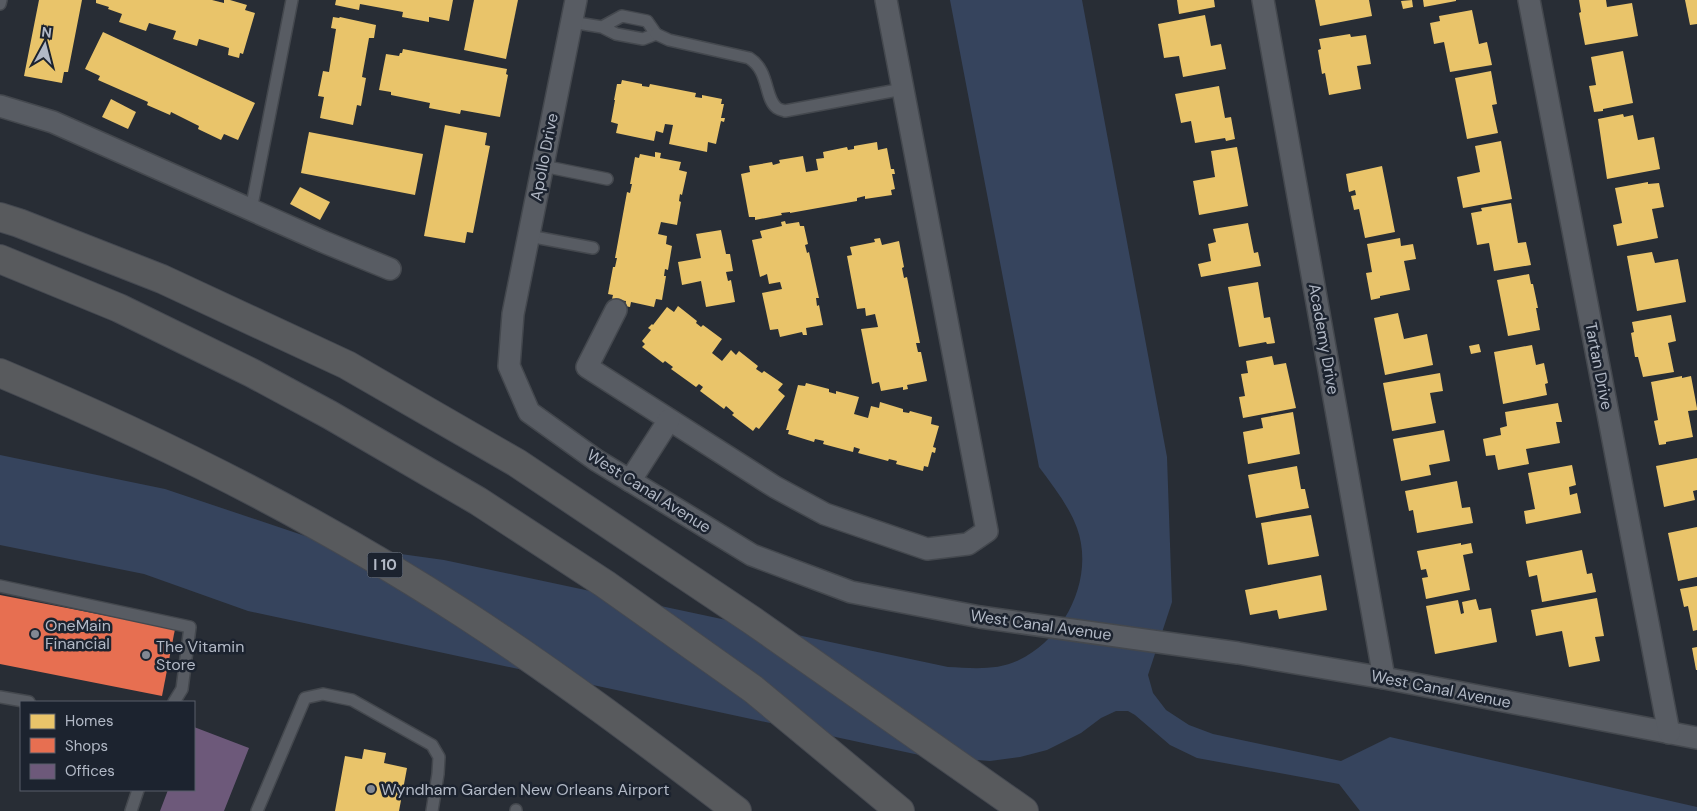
<svg xmlns="http://www.w3.org/2000/svg" width="1697" height="811" viewBox="0 0 1697 811" font-family="'DM Sans',sans-serif">
  <rect width="100%" height="100%" fill="#282d35"/>
  <path fill="#36445d" d="M950,0H1082L1167,457L1172,602L1148,675L1153,693L1166,710L1189,725L1213,734L1341,761L1390,737L1697,807V811H1360L1339,784L1197,758L1170,745L1135,715L1128,711H1116L1101,718L1081,733L1047,750L1020,757L990,761L924,756L248,611L144,574L0,545V455L165,489L329,544L444,560L948,667C971,668 997,671 1019,660C1065,638 1095,578 1077,528C1069,506 1053,486 1039,467Z"/>
  <g fill="#e9c46a">
    <path d="M39,0H82L68,72H64L62,83L24,76Z"/>
    <path d="M96,0H212L224,3V0H230L247,5L245,10L255,13L243,54L240,53L239,58L228,55L229,48L199,39L197,46L173,39L176,31L149,23L146,31L119,22L122,14L108,9L109,7L96,3Z"/>
    <path d="M336,0H453L449,21L429,17V22L402,17L403,12L360,4L359,10L335,5Z"/>
    <path d="M474,0H518L506,59L464,50Z"/>
    <path d="M1177,0H1214L1215,7L1179,14Z"/>
    <path d="M1315,0H1369L1372,16L1320,26Z"/>
    <path d="M1412,0L1413,7L1403,9L1401,1Z"/>
    <path d="M1423,0H1456V1L1424,7Z"/>
    <path d="M1579,0H1606L1607,7L1632,3L1638,36L1585,45L1579,13L1581,12Z"/>
    <path d="M1685,0H1697V24L1690,25Z"/>
    <path d="M1472,10L1479,44L1487,42L1492,65L1450,72L1444,42L1434,44L1430,23L1440,21L1439,16Z"/>
    <path d="M1205,15L1211,46L1221,44L1226,69L1183,77L1179,56L1164,58L1158,24Z"/>
    <path d="M333,17L339,18L340,17L376,25L374,38H369L362,77L366,78L361,106L357,105L353,125L320,118L324,97L318,96L323,71L329,72L336,29L331,28Z"/>
    <path d="M103,32L255,103L238,140L224,134L221,140L198,129L199,126L171,112L170,115L147,105L148,102L98,80L100,76L85,69Z"/>
    <path d="M1350,34L1351,37L1366,35L1371,64L1357,66L1361,89L1329,95L1325,73L1322,74L1318,50L1321,49L1319,39Z"/>
    <path d="M403,49L507,69L506,74L508,75L500,117L461,110L460,114L429,108L430,103L391,95V92L379,90L386,54L399,56L400,53H402Z"/>
    <path d="M1623,51L1633,103L1603,109V111L1594,112L1589,86L1596,85L1591,57Z"/>
    <path d="M1491,71L1497,104L1492,105L1498,133L1467,139L1455,78Z"/>
    <path d="M622,80L642,84V86L649,87L650,84L696,93L695,97L702,98V95L722,99L721,104H724L721,118H725L724,122L721,121L716,144L708,142L707,152L669,144L673,125L665,124L663,133L656,131L654,141L616,133L618,124L611,122L615,100H614L617,84H621Z"/>
    <path d="M1219,86L1225,118L1231,117L1235,139L1226,141L1225,138L1195,143L1191,121L1181,123L1175,94Z"/>
    <path d="M111,99L136,112L128,129L102,117Z"/>
    <path d="M1623,114L1624,117L1633,115L1638,140L1654,137L1660,169L1607,179L1598,119Z"/>
    <path d="M445,125L487,133L485,145L490,146L473,233L467,232L465,243L424,236Z"/>
    <path d="M309,132L423,154L415,195L301,173Z"/>
    <path d="M1501,141L1512,199L1463,208L1457,177L1480,172L1475,146Z"/>
    <path d="M877,142L878,150L887,148L891,169H894L895,174H892L895,189L891,190L892,195L865,199V196L857,198V201L790,213V212L781,213L782,215L755,220V217H749L741,174L750,172L749,166L772,162L773,165L780,163L779,160L803,156L806,172L818,170L816,159L824,158L823,152L847,147L848,150L854,149V146Z"/>
    <path d="M1237,147L1248,206L1199,215L1193,181L1215,177L1211,151Z"/>
    <path d="M655,152L661,153L660,158L681,162L679,170L687,172L682,195L680,194L679,201L681,202L677,225L661,222L658,234L667,236L666,244L672,246L668,270L665,269L664,276H666L662,300L656,299L654,307L631,302L630,307L625,306L626,301L612,299L613,295L608,294L613,267H615L617,258H615L627,192L630,193L632,184H630L635,157L639,158L640,154L655,157Z"/>
    <path d="M1382,166L1395,232L1365,238L1359,209L1354,210L1351,196L1356,195L1355,190L1349,192L1346,174Z"/>
    <path d="M1648,182V184L1659,183L1664,207L1652,209L1658,238L1617,246L1613,225L1622,223L1615,188Z"/>
    <path d="M300,187L330,202L320,220L290,204Z"/>
    <path d="M1511,203L1518,243L1526,242L1531,265L1494,271L1489,243L1477,245L1471,213L1482,211L1481,208Z"/>
    <path d="M785,221L786,224L799,222L800,226H804L808,244L805,245L807,253L809,252L819,298H816L817,306L819,305L823,325L806,328L807,335H803L802,332L780,337L778,329L770,330L762,293L782,289L780,282L769,284L767,274L760,277L752,240L762,238L760,231L782,226L781,222Z"/>
    <path d="M1248,223L1254,253L1258,252L1261,266L1201,277L1198,264L1211,261L1208,244L1216,242L1213,229Z"/>
    <path d="M721,230L726,254H730L733,271L726,272L728,281L731,280L735,302L706,307L701,281L682,285L678,262L701,258L696,234Z"/>
    <path d="M880,238L882,245L899,241L904,267L902,268L904,278L907,277L920,343H916L918,352H921L927,381L907,385L908,389L903,390V387L881,391L879,382L872,384L861,329L878,327L875,314L866,316L865,308L857,309L847,256L852,255L850,247L875,242L874,239Z"/>
    <path d="M1400,238L1401,246L1413,244L1416,259L1404,261L1410,290L1380,296V298L1371,300L1366,273L1372,272L1367,244Z"/>
    <path d="M1652,252L1655,263L1678,259L1686,302L1637,311L1627,256Z"/>
    <path d="M1529,274L1531,284H1533L1538,308H1536L1540,330L1508,336L1497,280Z"/>
    <path d="M1258,282L1264,318L1270,317L1275,343L1267,344L1266,342L1239,347L1228,287Z"/>
    <path d="M678,306L697,321L696,323L701,327L703,325L722,339L712,353L722,361L731,350L736,355L739,351L758,366L756,369L762,373L764,371L783,384L778,390L785,396L759,429L756,427L753,431L732,415L734,413L726,406L724,409L700,391L703,387L699,384L696,387L671,369L673,367L665,361L663,363L642,347L645,344L642,341L651,330L648,328L652,324L653,325L667,307L674,312Z"/>
    <path d="M1398,313L1404,339L1427,334L1433,365L1385,375L1374,318Z"/>
    <path d="M1671,315L1676,341L1668,343L1674,372L1643,377L1638,357H1635L1631,333L1634,332L1632,322Z"/>
    <path d="M1479,344L1481,352L1471,354L1469,346Z"/>
    <path d="M1532,345L1536,365L1544,363L1548,383L1545,384L1547,395L1503,404L1494,352Z"/>
    <path d="M1272,356L1274,365L1286,363L1296,408L1243,418L1239,397L1245,396L1241,374L1248,373L1246,361Z"/>
    <path d="M1440,373L1443,391L1430,393L1436,423L1392,431L1383,383Z"/>
    <path d="M1682,376V378L1691,376L1697,408V410L1688,411L1693,437L1666,442V444L1659,445L1654,421L1658,420L1651,382Z"/>
    <path d="M806,383L829,389V392L836,394V391L859,397L854,414L868,418L871,406L879,408L880,402L903,409V412L909,413L910,411L932,417L931,424L939,426L933,447L936,448L935,453L932,452L928,467L924,466L923,471L896,464L897,461L889,459L888,461L858,453L860,449L854,447L853,452L823,444L824,441L815,439L814,442L788,434L789,430H786L798,385L805,386Z"/>
    <path d="M1558,403L1562,422H1556L1560,443L1526,449L1529,464L1498,470L1495,455L1486,456L1483,439L1501,435L1500,428L1507,426L1505,412Z"/>
    <path d="M1293,412L1300,454L1248,464L1243,432L1263,428L1261,418Z"/>
    <path d="M1444,430L1450,461L1429,465L1431,475L1401,481L1393,439Z"/>
    <path d="M1697,458V490L1693,491L1695,500L1664,507L1656,466Z"/>
    <path d="M1572,465L1576,485L1569,487L1570,495L1577,493L1581,513L1526,524L1524,511L1535,509L1528,473Z"/>
    <path d="M1297,466L1301,489H1305L1309,508L1256,518L1248,475Z"/>
    <path d="M1457,481L1462,508L1470,507L1473,523L1417,533L1413,510L1409,511L1405,491Z"/>
    <path d="M1311,515L1319,556L1268,565L1261,523Z"/>
    <path d="M1697,527V577L1678,581L1668,533Z"/>
    <path d="M1461,543V545L1471,543L1473,553L1463,555L1470,590L1426,599L1422,578L1428,577L1426,569L1421,570L1417,551Z"/>
    <path d="M1582,550L1587,574L1592,573L1596,592L1542,602L1537,575L1529,577L1526,561Z"/>
    <path d="M1321,575L1327,610L1279,619L1277,610L1250,615L1245,590Z"/>
    <path d="M1697,586V630L1693,631L1688,606L1684,607L1680,589Z"/>
    <path d="M1597,598L1604,636L1595,637L1600,661L1569,667L1562,631L1536,636L1531,610Z"/>
    <path d="M1476,599L1479,610L1491,608L1497,642L1435,654L1426,606L1458,600L1461,614L1464,613L1462,602Z"/>
    <path d="M1697,647V670H1696L1692,648Z"/>
    <path d="M364,749L386,753L384,763L407,768L399,811H335L345,756L362,759Z"/>
  </g>
  <path fill="#e76f51" d="M0,595L175,629L162,696L0,664Z"/>
  <path fill="#6d597a" d="M194,727L249,748L224,811H160L168,790H194Z"/>
  <g fill="none" stroke-linecap="round" stroke-linejoin="round">
    <g stroke="#44484e" stroke-width="14">
      <g id="service">
        <path d="M0,4L1,0"/>
        <path d="M571,22L602,27L616,34L643,39L656,34L647,21L622,16L602,27"/>
        <path d="M656,34L669,40L749,58C770,71 764,98 777,108C780,110 782,110 785,111L903,89"/>
        <path d="M543,166L607,179"/>
        <path d="M251,210L292,0"/>
        <path d="M529,236L593,248"/>
        <path d="M0,586L190,627L182,689L174,702"/>
        <path d="M0,697L29,702"/>
        <path d="M516,810V811"/>
        <path d="M131,811L138,790"/>
        <path d="M257,811L305,698L323,694L352,700L432,745L439,757L438,774L432,811"/>
      </g>
    </g>
    <g stroke="#44484e" stroke-width="24">
      <g id="minor">
        <path d="M576,0L513,314L509,366L529,412L596,460L752,555L851,592L980,617L1238,653L1384,678L1697,738"/>
        <path d="M1263,0L1384,678"/>
        <path d="M1529,0L1669,733"/>
        <path d="M0,106L53,122L324,242L390,269"/>
        <path d="M616,310L587,367L775,487L825,514L927,549L968,544L987,531L886,0"/>
        <path d="M630,481L669,420"/>
      </g>
    </g>
    <g stroke="#454951" stroke-width="30">
      <g id="motorway">
        <path d="M0,217L19,223L162,279L347,365L517,463L753,621L1024,811"/>
        <path d="M0,259L119,308L252,373L330,415L478,501L605,584L753,689L900,811"/>
        <path d="M0,373C160,440 318,519 464,614C558,675 648,743 737,811"/>
      </g>
    </g>
    <use href="#service" stroke="#585c63" stroke-width="11"/>
    <use href="#minor" stroke="#585c63" stroke-width="21"/>
    <use href="#motorway" stroke="#585a5d" stroke-width="28"/>
  </g>
  <g fill="#828893" stroke="#1c232f" stroke-width="2">
    <circle cx="35" cy="634" r="5"/>
    <circle cx="146" cy="655" r="5"/>
    <circle cx="371" cy="789" r="5"/>
  </g>
  <g text-anchor="middle" dominant-baseline="central" stroke-width="5" stroke-linejoin="round" paint-order="stroke">
    <rect fill="#1c232f" stroke="#858c99" stroke-width="1" x="367.5" y="552.5" width="35" height="25" rx="4"/>
    <g font-size="15" font-weight="bold" fill="#b2b9c6">
      <text x="385" y="565">I 10</text>
    </g>
    <g font-size="16" fill="#b2b9c6" stroke="#1c232f">
      <text transform="translate(544 157) rotate(-79)">Apollo Drive</text>
      <text transform="translate(1324 339) rotate(80)">Academy Drive</text>
      <text transform="translate(1599 366) rotate(79)">Tartan Drive</text>
      <text transform="translate(649 491) rotate(32)">West Canal Avenue</text>
      <text transform="translate(1041 625) rotate(8)">West Canal Avenue</text>
      <text transform="translate(1441 689) rotate(11)">West Canal Avenue</text>
    </g>
    <g font-size="16" fill="#b2b9c6" stroke="#1c232f" text-anchor="start">
      <text x="45" y="625">OneMain<tspan x="45" dy="18">Financial</tspan></text>
      <text x="156" y="646">The Vitamin<tspan x="156" dy="18">Store</tspan></text>
      <text x="381" y="789">Wyndham Garden New Orleans Airport</text>
    </g>
  </g>
  <rect x="20" y="701" width="175" height="90" fill="#1c232f" stroke="#585f6b"/>
  <rect x="30" y="714" width="25" height="15" fill="#e9c46a" stroke="#585f6b"/>
  <text x="65" y="726" font-size="15" fill="#b2b9c6">Homes</text>
  <rect x="30" y="738" width="25" height="15" fill="#e76f51" stroke="#585f6b"/>
  <text x="65" y="751" font-size="15" fill="#b2b9c6">Shops</text>
  <rect x="30" y="764" width="25" height="15" fill="#6d597a" stroke="#585f6b"/>
  <text x="65" y="776" font-size="15" fill="#b2b9c6">Offices</text>
  <g transform="translate(45 45) rotate(7)" stroke="#1c232f" stroke-width="4" paint-order="stroke">
  <path d="M0-4L9 19L0 12L-9 19Z" fill="#b2b9c6"/>
  <text y="-8" font-size="14" font-weight="bold" text-anchor="middle" fill="#b2b9c6">N</text>
  </g>
</svg>
